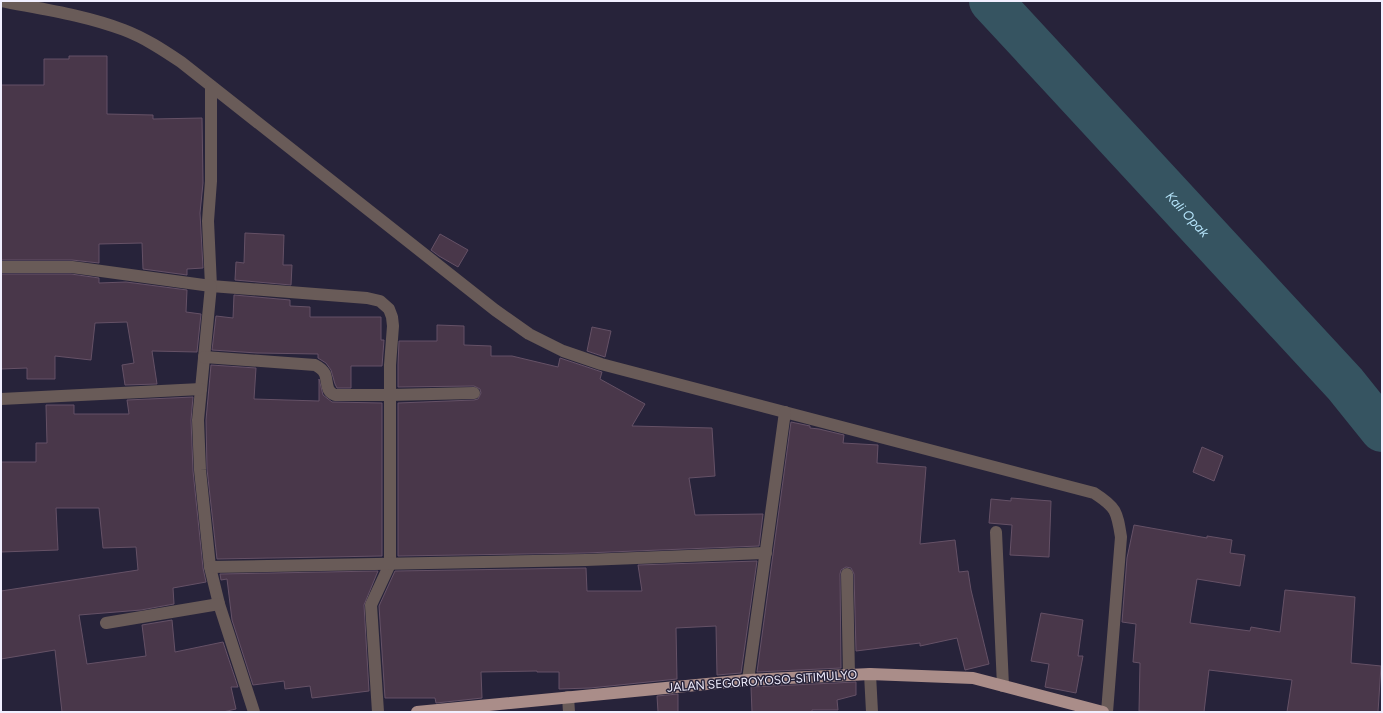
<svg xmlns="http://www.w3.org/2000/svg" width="1383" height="713" viewBox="0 0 1383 713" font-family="Figtree,sans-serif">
  <rect width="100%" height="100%" fill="#27233a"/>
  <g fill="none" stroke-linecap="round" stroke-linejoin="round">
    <path stroke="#365461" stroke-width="44" id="s1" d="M991,1L1345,384L1382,430"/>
  </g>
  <g fill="#49374a" stroke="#655166">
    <path d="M69,56H107V114L153,115V119L202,118L203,183L200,213L203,268L187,269V275L143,269L142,243L99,244V263L72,260H1V85H44V59H69Z"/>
    <path d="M245,233L284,235L283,265H292L291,285L235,280L236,262L244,263Z"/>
    <path d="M440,234L468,250L458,267L439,256L431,250Z"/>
    <path d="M1,274H71L99,278V283L126,282L187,290L186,312L201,314L197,352L152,351L157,384L125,385L122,365L134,363L127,322L95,323L91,360L55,356V379H27V368L1,369Z"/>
    <path d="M234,295L290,300V306L310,307V317H381V340H384L382,366H351V388H337L335,384L331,370L326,363L318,358V354L257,353L212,350L216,316L233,318Z"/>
    <path d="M437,325L464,326V345L491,346V356H512L558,367L560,358L602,372L600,379L645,404L632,426L712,428L715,476L689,478L695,515L763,514L759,546L585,553L398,556V403L474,400L478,399L481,393L480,389L474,386L398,387V365L399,341H437Z"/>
    <path d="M592,327L611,331L605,357L587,351Z"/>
    <path d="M211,365L256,368L254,399L319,401V379L323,395L332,402L382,403V556L217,559L207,469L206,420Z"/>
    <path d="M193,397L191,420L193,471L203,568L206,582L173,588L174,604L141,610L79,615L87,664L146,656L142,625L172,620L175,652L223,642L238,687H231L236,709L223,712H62L55,650L1,659V591L138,570L136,547L103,548L99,508H56L58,550L1,552V462H36V443H47L46,405H74V414H129L127,400Z"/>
    <path d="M791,422L810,426V428L819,429L844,435L843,443L878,445L877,463L926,467L920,544L955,540L959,572L968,571L971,590L989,664L965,670L957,638L920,646V643L856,651L854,574L851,568L846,567L841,570L840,574L841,668L757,672Z"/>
    <path d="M1202,447L1223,456L1214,481L1193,472Z"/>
    <path d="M1011,498L1051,501L1049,557L1010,555L1012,525L989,523L991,499L1011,501Z"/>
    <path d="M1134,525L1207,538V536L1232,540L1230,553L1245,555L1240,586L1197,579L1190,623L1250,631L1251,627L1280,632L1285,590L1355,597L1351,663L1381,666L1378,712H1287L1292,680L1209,670L1204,712L1139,711L1140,663L1133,662L1136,624L1122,622L1127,558Z"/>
    <path d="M757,561L741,673L717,675L716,626L676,628L677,679L590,688L559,689V672H537V671L481,672L482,698L436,703L435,698H385L379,606L395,571L586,568L587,591H642L638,565Z"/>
    <path d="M378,571L364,605L369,691L312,698L310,686L285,689L284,681L253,685L232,620L227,579L221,580L220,574Z"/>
    <path d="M1041,613L1083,620L1078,656H1083L1076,693L1045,687L1049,664L1031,661Z"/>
    <path d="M856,682V695L837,700L838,710H812V712H752L751,687Z"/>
    <path d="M678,694V712H658L657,696Z"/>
  </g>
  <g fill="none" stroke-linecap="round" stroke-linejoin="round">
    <g stroke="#695b58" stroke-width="12">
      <path d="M1,1C42,9 85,15 124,30C145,38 163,50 181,62L495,310L529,334L563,351L601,364L1094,493C1116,507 1117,511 1121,537L1107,712"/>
      <path d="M211,86V181L208,221L211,286L367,298L380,301L389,309L392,317L393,326L390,365V564L371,605L378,712"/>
      <path d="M1,267H72L211,286L198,420L200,470L210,567L219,604L254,712"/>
      <path d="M204,357L315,365C319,367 323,370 325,374C328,382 325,391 335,395H390L474,393"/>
      <path d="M1,399L201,389"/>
      <path d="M996,532L1003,686"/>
      <path d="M210,567L586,560L766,553"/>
      <path d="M847,574L849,675"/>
      <path d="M106,623L219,604"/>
      <path d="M870,674L872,712"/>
      <path d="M748,680L785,412"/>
      <path d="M568,697L569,712"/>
    </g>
    <path stroke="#aa8d89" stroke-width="12" d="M417,712L748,680L870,674L973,678L1103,712"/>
  </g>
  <g text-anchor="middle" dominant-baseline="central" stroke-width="3" stroke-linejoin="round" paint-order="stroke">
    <g font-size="12" fill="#f1efff" stroke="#27233a">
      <text transform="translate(762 681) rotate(-4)">JALAN SEGOROYOSO-SITIMULYO</text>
    </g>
    <g font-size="13" font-style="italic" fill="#b5e4fa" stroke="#27233a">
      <text stroke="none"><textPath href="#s1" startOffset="290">Kali Opak</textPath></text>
    </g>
  </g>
  <rect width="1383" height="713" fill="none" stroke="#f1efff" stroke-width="4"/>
</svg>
